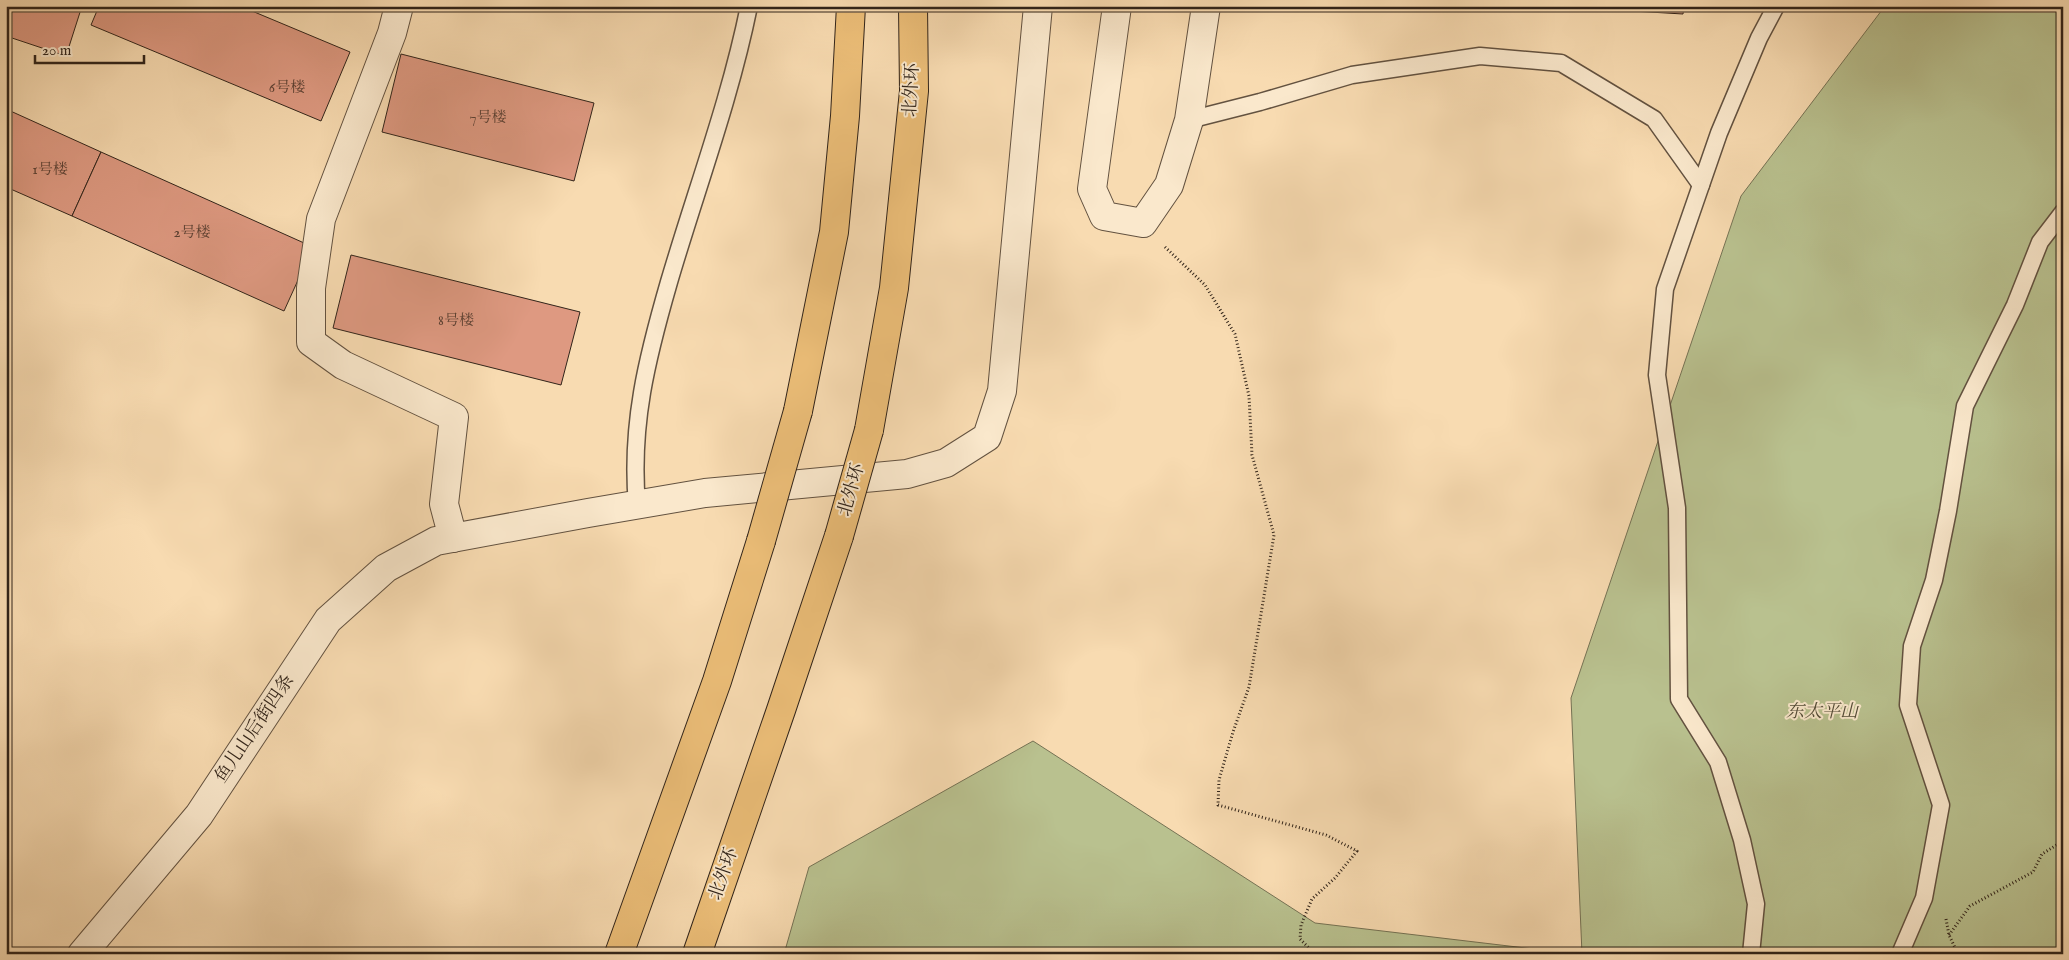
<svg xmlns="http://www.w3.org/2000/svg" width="2069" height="960" viewBox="0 0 2069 960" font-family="'IM FELL English','Noto Serif SC',serif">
  <rect width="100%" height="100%" fill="#f8dbb1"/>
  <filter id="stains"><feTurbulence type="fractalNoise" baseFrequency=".004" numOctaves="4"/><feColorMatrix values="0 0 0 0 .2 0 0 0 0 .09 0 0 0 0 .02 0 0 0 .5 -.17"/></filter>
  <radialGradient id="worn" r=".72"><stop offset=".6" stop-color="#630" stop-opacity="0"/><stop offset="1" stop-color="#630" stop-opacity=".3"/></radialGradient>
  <g fill="#b9c18f" stroke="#757254">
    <path d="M1885,6H2063V954H1582L1571,698L1741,196Z"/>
    <path d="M1033,741L1315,923L1576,954H784L809,867Z"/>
  </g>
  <g fill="#de9981" stroke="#31241a">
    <path d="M6,6H82L66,56L6,36Z"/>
    <path d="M99,6H240L350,52L321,121L91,25Z"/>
    <path d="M1548,6H1684L1683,14Z"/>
    <path d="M401,54L594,103L574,181L382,132Z"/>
    <path d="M6,109L101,152L72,216L6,187Z"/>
    <path d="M101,152L313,247L284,311L72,216Z"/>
    <path d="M351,255L580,312L561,385L333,328Z"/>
  </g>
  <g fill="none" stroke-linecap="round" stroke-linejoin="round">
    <g stroke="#635240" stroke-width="19">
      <g id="lane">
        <path d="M1189,120L1260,102L1352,75L1480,56L1561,63L1654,119L1701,185"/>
        <path d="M637,505C630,425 647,358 669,282C696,190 730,100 749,6"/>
        <path d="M1751,954L1756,904L1742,840L1718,762L1679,699L1677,508L1657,375L1665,289L1719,133L1759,38L1776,6"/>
        <path d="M1900,954L1924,898L1941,805L1908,705L1912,646L1934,580L1948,511L1965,406L2015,305L2040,242L2063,212"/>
      </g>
    </g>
    <g stroke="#635240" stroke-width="30">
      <g id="street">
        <path d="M399,6L392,33L321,219L311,288V342L343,365L454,417L444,504L453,538"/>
        <path d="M1117,6L1092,189L1104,216L1143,223L1169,185L1189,120L1206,6"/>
        <path d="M82,954L199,815L328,620L386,568L436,541L588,513L705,493L907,474L946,463L987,437L1002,391L1038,6"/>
      </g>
    </g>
    <g stroke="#31241a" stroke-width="30">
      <g id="highway">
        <path d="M798,411L834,232L845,116L851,6"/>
        <path d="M869,430L894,288L914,91L913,6"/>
        <path d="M619,954L717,681L761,541"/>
        <path d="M697,954L781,710L839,536"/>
      </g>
    </g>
    <g stroke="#31241a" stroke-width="3" stroke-dasharray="1 2.5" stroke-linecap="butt">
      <path d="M1165,247L1205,285L1235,334L1249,396L1252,455L1274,535L1249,687L1233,732L1219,780L1218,805L1326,835L1357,851L1335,878L1312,899L1301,925L1300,939L1315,954"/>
      <path d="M1946,919L1949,935L1958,954"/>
      <path d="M1949,935L1970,906L2033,872L2042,854L2063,841"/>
    </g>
    <use href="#lane" stroke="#fae8cc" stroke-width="16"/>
    <use href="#street" stroke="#fae8cc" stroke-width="28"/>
    <use href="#highway" stroke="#ecbe78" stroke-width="28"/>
    <g stroke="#31241a" stroke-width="30" stroke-linecap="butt">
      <g id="highway-bridge">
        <path d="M839,536L869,430"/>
        <path d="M761,541L798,411"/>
      </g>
    </g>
    <use href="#highway-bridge" stroke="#ecbe78" stroke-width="28"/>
  </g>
  <g text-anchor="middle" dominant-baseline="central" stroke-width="4" stroke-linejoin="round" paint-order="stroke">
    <g font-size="15" fill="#5c4134">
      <text x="287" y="87">6号楼</text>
      <text x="488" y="117">7号楼</text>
      <text x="50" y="169">1号楼</text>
      <text x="192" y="232">2号楼</text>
      <text x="456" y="320">8号楼</text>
    </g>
    <g font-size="18" fill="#31241a" stroke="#fae8cc">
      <text transform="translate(912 90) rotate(-87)">北外环</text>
      <text transform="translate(852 490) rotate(-74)">北外环</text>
      <text transform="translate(255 729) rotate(-56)">鱼儿山后街四条</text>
      <text transform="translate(724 874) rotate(-71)">北外环</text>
    </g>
    <g font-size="18" font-style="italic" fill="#534b37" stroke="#fae8cc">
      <text x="1822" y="712">东太平山</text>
    </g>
  </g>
  <rect width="2069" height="960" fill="none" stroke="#f8dbb1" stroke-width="25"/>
  <rect x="8" y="8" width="2054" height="945" fill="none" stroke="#31241a" stroke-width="2.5"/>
  <rect x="12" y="12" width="2044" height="935" fill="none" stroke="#31241a"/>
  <path d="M35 55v8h109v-8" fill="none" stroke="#31241a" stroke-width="2.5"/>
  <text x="42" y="55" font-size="15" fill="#31241a" stroke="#fae8cc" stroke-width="4" paint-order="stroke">20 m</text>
  <rect width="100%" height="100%" filter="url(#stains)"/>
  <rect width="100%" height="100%" fill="url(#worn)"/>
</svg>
